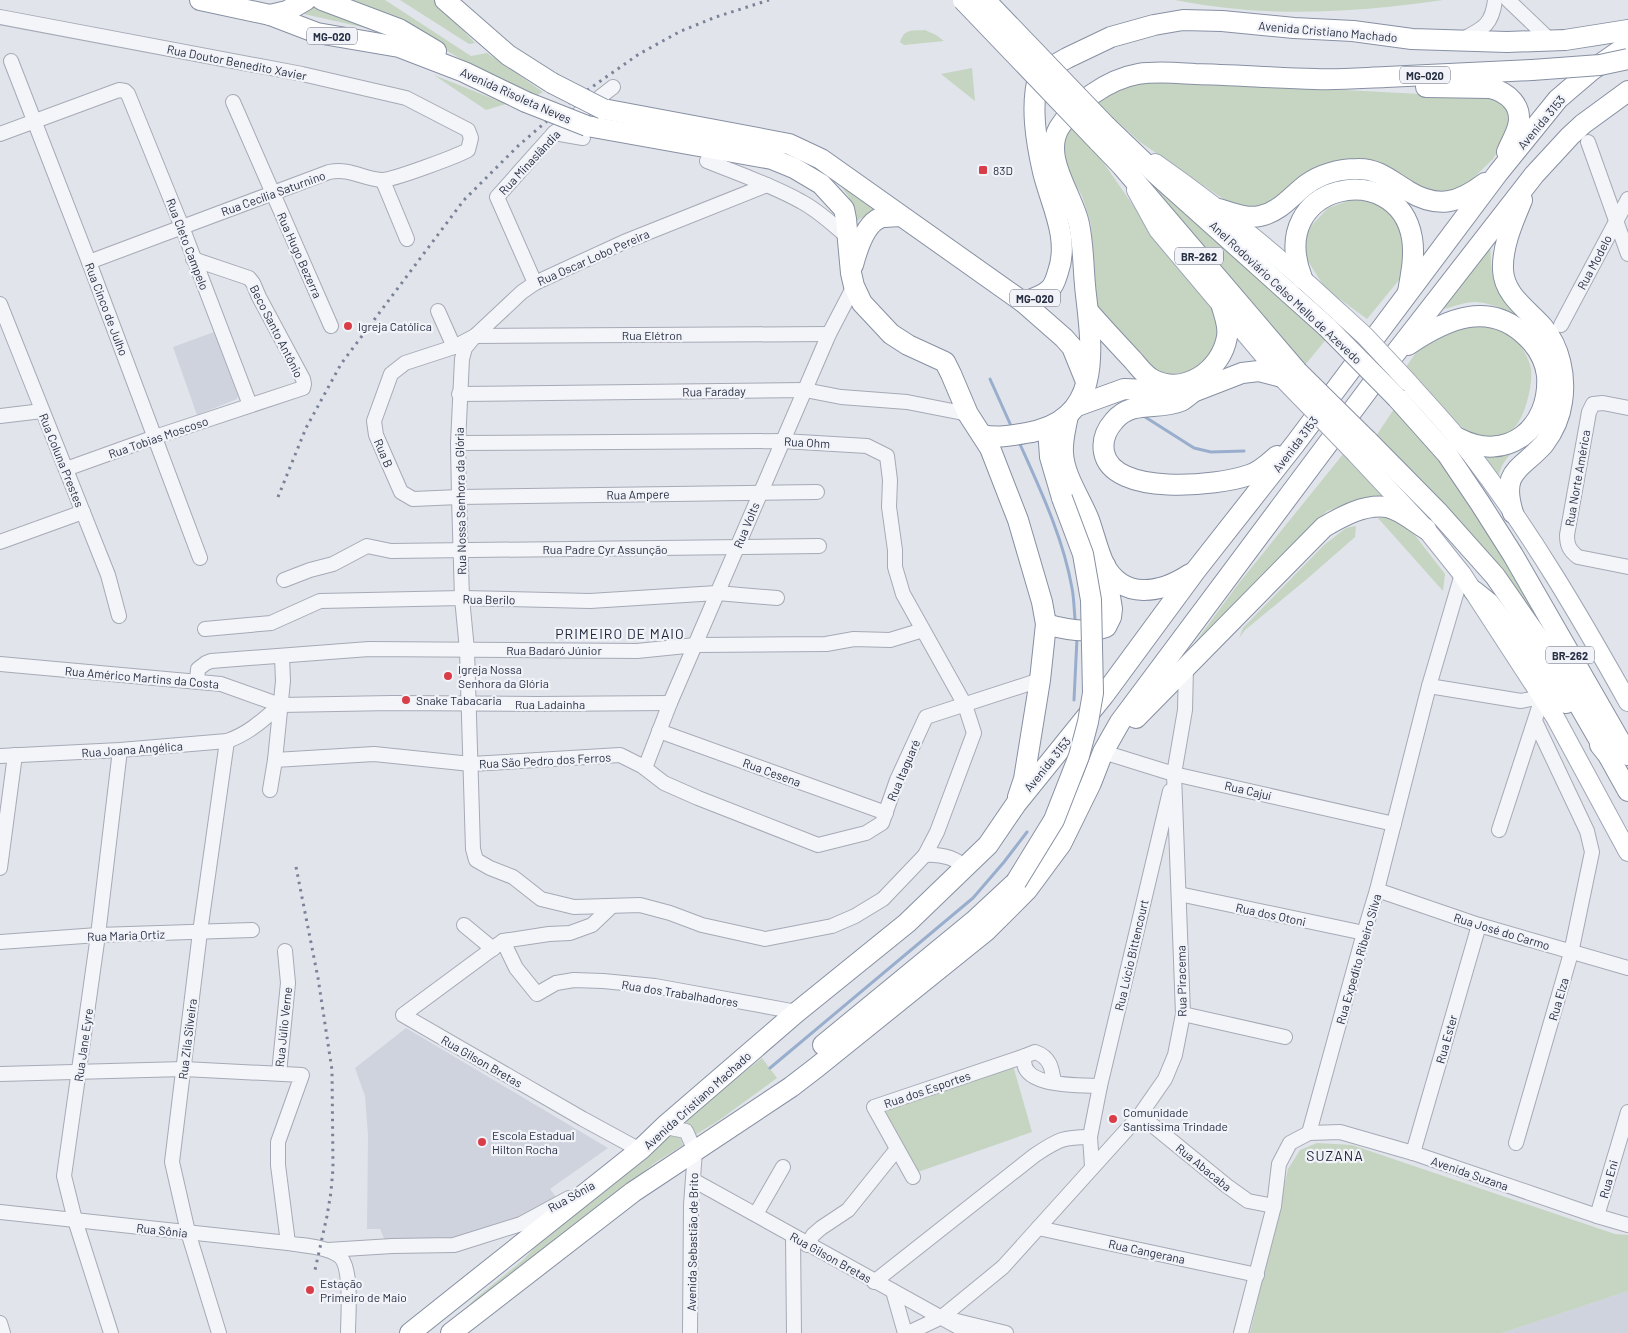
<svg xmlns="http://www.w3.org/2000/svg" width="1628" height="1333" viewBox="0 0 1628 1333" font-family="Barlow,sans-serif">
  <rect width="100%" height="100%" fill="#e1e4eb"/>
  <g fill="#cfd3dd">
    <path d="M214,332L238,396L237,399L197,415L173,347Z"/>
    <path d="M406,1028L608,1148L550,1189L556,1197L520,1222L453,1239L386,1243L380,1229H367L368,1135L365,1096L355,1068Z"/>
    <path d="M1628,1291V1333H1502Z"/>
  </g>
  <g fill="#c5d5c1">
    <path d="M335,0H385L471,56L487,53L543,92L534,97L464,61L406,26Z"/>
    <path d="M400,0H434L475,43L469,44Z"/>
    <path d="M1175,0H1443C1355,13 1263,18 1175,0Z"/>
    <path d="M308,3L393,34L295,12Z"/>
    <path d="M925,30L936,35L944,41L904,45L900,42C905,28 911,31 925,30Z"/>
    <path d="M972,68L975,101L941,74Z"/>
    <path d="M434,75L506,104L486,110Z"/>
    <path d="M1159,80L1495,98L1509,111L1510,129L1493,159L1466,185L1444,195L1422,189L1402,174L1380,162L1354,161L1269,204L1253,209H1238L1140,142L1096,102L1132,83Z"/>
    <path d="M1073,126L1089,142L1176,267L1210,305L1219,326L1217,345L1205,364L1188,373L1170,374L1149,369L1093,308L1088,280L1093,257L1091,224L1082,196L1067,170L1062,152L1064,140Z"/>
    <path d="M743,142L817,161L879,212L861,218L852,227L849,197L835,178L796,159Z"/>
    <path d="M1126,154L1328,337L1305,365L1150,185Z"/>
    <path d="M1354,199C1360,199 1368,198 1373,200C1402,210 1404,242 1408,269L1367,319L1325,288L1306,258L1304,238L1312,225L1328,208Z"/>
    <path d="M1490,242C1491,259 1490,275 1498,290C1506,306 1522,313 1533,325C1551,345 1559,379 1552,404C1548,419 1536,434 1524,444C1519,448 1513,451 1509,456C1502,463 1500,471 1497,480L1478,452C1490,451 1504,451 1515,446C1530,439 1539,426 1544,411C1548,401 1552,389 1551,378C1547,338 1516,306 1477,302C1467,301 1453,307 1443,309Z"/>
    <path d="M1464,316C1475,320 1497,325 1507,331C1517,337 1529,357 1531,369C1533,385 1525,418 1513,429C1505,436 1490,439 1480,437C1457,431 1422,386 1406,367L1428,335Z"/>
    <path d="M1396,406L1466,492L1548,635L1473,537L1423,483L1376,436Z"/>
    <path d="M1344,453L1398,503C1369,496 1355,501 1327,511L1188,652L1239,583Z"/>
    <path d="M1378,518H1390L1410,529L1445,574L1443,591Z"/>
    <path d="M1356,526L1355,537L1307,579L1245,630L1239,638L1243,628L1324,545L1346,528Z"/>
    <path d="M762,1058L777,1078L718,1121L695,1135L685,1123L704,1104Z"/>
    <path d="M1012,1062L1032,1132L915,1173L884,1110Z"/>
    <path d="M673,1133L679,1136L683,1145L656,1162L467,1311L465,1309L476,1298L523,1260L543,1239L635,1167Z"/>
    <path d="M1317,1143L1352,1145L1615,1234L1628,1235V1291L1502,1333H1250L1288,1169L1300,1150Z"/>
  </g>
  <g fill="none" stroke-linecap="round" stroke-linejoin="round">
    <g stroke="#99aecd" stroke-width="3">
      <path d="M990,379L1012,428"/>
      <path d="M1142,415L1194,448L1211,452L1244,451"/>
      <path d="M1019,442C1040,489 1063,537 1072,588C1074,598 1074,609 1075,619"/>
      <path d="M1074,700L1077,638"/>
      <path d="M770,1068L973,898L1004,862L1027,832"/>
    </g>
    <g stroke="#a6aab6" stroke-width="16">
      <g id="minor">
        <path d="M1508,0L1551,41"/>
        <path d="M0,17L302,74L406,98L468,130L471,138L468,150C457,156 391,181 381,180C361,178 350,168 329,172L89,262"/>
        <path d="M1461,40C1482,29 1492,26 1495,0"/>
        <path d="M11,61L89,262L200,558"/>
        <path d="M233,102L331,326"/>
        <path d="M554,133L583,138"/>
        <path d="M0,134L119,90L125,91L128,94L182,227L250,405"/>
        <path d="M1588,142L1628,254"/>
        <path d="M707,161C739,174 772,185 802,202C819,211 833,225 848,237"/>
        <path d="M383,181L407,239"/>
        <path d="M767,185L624,242L535,283L522,292L475,336L454,347L405,363L391,374L374,421L376,435L401,492L413,499L459,497L817,492"/>
        <path d="M535,283L497,197L554,133L613,87"/>
        <path d="M0,304L108,575L119,616"/>
        <path d="M438,311L454,347"/>
        <path d="M1561,325L1628,199"/>
        <path d="M475,336L829,334"/>
        <path d="M459,394L805,390L841,397L907,402L968,414"/>
        <path d="M1628,408L1603,403L1593,404L1589,412L1567,535C1567,545 1569,550 1578,557L1628,567"/>
        <path d="M0,416L42,411"/>
        <path d="M458,443L783,441L867,446L887,456L890,480L889,507L895,550V567L903,594L965,705L974,733L937,832L925,855L883,899L855,916L832,926L765,939L702,925L670,913L640,905L574,907L541,899L513,877L490,868L476,860L473,849L467,650L462,598L459,497L458,443L462,359L465,348L475,336"/>
        <path d="M66,469L155,437L303,388L304,384L303,379L259,297L253,283L249,278L193,259"/>
        <path d="M0,542L83,512"/>
        <path d="M284,580L310,570L333,564L367,546L391,551L819,546"/>
        <path d="M205,629L271,623L320,601L462,598L590,601L717,593L777,598"/>
        <path d="M0,664L221,684L280,705L392,703L537,704L670,703"/>
        <path d="M197,681L198,669L206,663L211,661L369,649L637,651L696,645L826,644L854,639L890,640L923,630"/>
        <path d="M1429,686L1521,701L1531,699L1540,695"/>
        <path d="M659,731L886,813"/>
        <path d="M1103,752L1174,774L1394,824"/>
        <path d="M0,756L120,750L227,741C248,734 263,720 280,705"/>
        <path d="M275,760L283,681L282,657"/>
        <path d="M645,768L670,703L829,334L854,286"/>
        <path d="M270,790L275,760L374,754L471,764L620,755L642,766L664,783L698,798L818,845L866,833L882,823L897,780L926,717L1040,680"/>
        <path d="M1499,830L1542,698"/>
        <path d="M925,855C940,854 954,857 965,867"/>
        <path d="M0,868L15,755"/>
        <path d="M1377,890L1479,925L1628,968"/>
        <path d="M1179,894L1364,933"/>
        <path d="M612,906L592,925L570,933L549,934L503,941L403,1015L583,1119L640,1150"/>
        <path d="M464,925L493,949"/>
        <path d="M503,941L516,968L537,994L556,983L574,980L603,981L655,986L797,1012"/>
        <path d="M0,942L98,935L252,930"/>
        <path d="M1183,1014L1285,1037"/>
        <path d="M279,1073L288,983L285,951"/>
        <path d="M0,1074L184,1069L302,1075L278,1142V1165L288,1243"/>
        <path d="M1054,1083C1052,1068 1050,1057 1035,1052L1025,1056C1016,1088 1081,1085 1100,1086"/>
        <path d="M1140,1115L1227,1186L1248,1201L1274,1206"/>
        <path d="M665,1127L686,1131L695,1151L691,1205L690,1333"/>
        <path d="M1309,1133L1340,1132L1413,1153L1597,1216L1628,1225"/>
        <path d="M1516,1143L1571,953L1592,852L1587,831L1535,721"/>
        <path d="M1413,1153L1479,925"/>
        <path d="M1092,1166L1090,1137L1100,1086L1170,791"/>
        <path d="M913,1177L874,1107L1025,1056"/>
        <path d="M693,1180L969,1333"/>
        <path d="M0,1212L288,1243C303,1246 324,1246 338,1255C353,1264 348,1315 348,1333"/>
        <path d="M756,1214L783,1167"/>
        <path d="M1597,1216L1628,1112"/>
        <path d="M1038,1228L1257,1275"/>
        <path d="M793,1237L794,1333"/>
        <path d="M807,1245L813,1235L821,1228L848,1210L897,1149"/>
        <path d="M328,1250L392,1246L454,1245L521,1224L569,1198"/>
        <path d="M874,1282L1035,1155C1058,1140 1062,1137 1090,1137"/>
        <path d="M893,1291L905,1333"/>
        <path d="M957,1321L1006,1333"/>
        <path d="M0,1323L3,1333"/>
        <path d="M111,1333L75,1220L64,1176L98,935L120,750"/>
        <path d="M219,1333L188,1232L172,1162L200,932L227,741"/>
        <path d="M908,1333L942,1317L1003,1267L1140,1115L1165,1079L1175,1055L1183,1014L1174,774L1185,710L1186,667"/>
        <path d="M1241,1333L1274,1206L1279,1164L1290,1143L1309,1133L1364,933L1377,890L1429,686L1462,574"/>
      </g>
    </g>
    <g stroke="#9fa7b7" stroke-width="20">
      <g id="major">
        <path d="M1155,163C1221,209 1282,259 1341,314"/>
        <path d="M1136,190L1158,230L1286,382"/>
        <path d="M1408,382C1430,407 1453,431 1473,457C1532,534 1581,618 1628,702"/>
        <path d="M1356,454L1426,529L1462,574L1555,717L1628,852"/>
      </g>
    </g>
    <g stroke="#8790a3" stroke-width="22">
      <g id="highway">
        <path d="M200,0L270,15L317,33L399,47L464,72L526,102"/>
        <path d="M322,0L399,29L436,51"/>
        <path d="M445,0L508,55L552,83"/>
        <path d="M270,15L287,11L306,0"/>
        <path d="M1426,87L1490,88C1508,92 1523,106 1518,126C1516,135 1510,144 1507,152"/>
        <path d="M603,109L789,144L821,159L1023,302C1033,299 1043,296 1050,289C1055,284 1056,278 1058,272C1070,238 1051,205 1043,172C1036,141 1030,105 1039,74L1067,58L1111,37L1154,25L1183,20L1222,21L1294,28L1353,31L1412,39L1507,42L1565,40L1628,30"/>
        <path d="M587,126L772,159L794,168L821,184L844,209L846,219L851,273L854,286L862,303L891,334L908,345L945,362L951,374L968,414L990,448L1018,520L1042,602L1046,624L1040,680L1024,779L1018,797"/>
        <path d="M1106,126L1155,173L1327,327"/>
        <path d="M1098,141L1122,166L1297,371"/>
        <path d="M1219,209C1232,213 1247,219 1260,216C1280,212 1292,195 1307,184C1321,174 1340,169 1357,169C1378,168 1391,181 1408,191C1438,209 1459,203 1485,183"/>
        <path d="M853,265C857,250 865,224 880,218C886,216 894,217 900,216"/>
        <path d="M1302,278C1265,183 1398,157 1412,238C1415,256 1411,275 1408,292"/>
        <path d="M1023,302L1064,338L1072,347L1085,379"/>
        <path d="M1089,312C1102,327 1116,342 1130,357C1137,364 1143,374 1152,379C1184,396 1221,371 1227,337C1229,327 1225,317 1222,307"/>
        <path d="M1408,345C1446,319 1490,299 1528,338C1538,348 1545,361 1547,375C1551,428 1507,464 1458,438"/>
        <path d="M1193,392C1189,395 1185,399 1181,401C1158,411 1132,399 1114,421C1106,430 1102,441 1104,452C1112,497 1218,486 1249,475C1260,472 1268,464 1277,456"/>
        <path d="M1397,398L1447,454L1480,503L1513,555L1628,755"/>
        <path d="M1077,406L1124,389L1193,392L1242,373L1259,371L1282,377"/>
        <path d="M1068,415C1066,427 1062,440 1063,453C1064,476 1081,499 1089,520C1094,534 1098,551 1104,564C1123,601 1161,593 1190,574"/>
        <path d="M1048,428L1050,457L1062,498"/>
        <path d="M982,435C997,438 1010,436 1026,433C1101,421 1093,354 1086,295C1083,271 1084,248 1079,224C1073,195 1042,158 1059,128C1074,103 1109,79 1138,74C1157,71 1176,73 1195,74C1235,75 1275,78 1315,79C1338,80 1362,78 1386,77C1435,75 1483,72 1532,70"/>
        <path d="M1367,440L1438,512L1495,576L1550,655L1608,755"/>
        <path d="M1513,513C1500,470 1521,470 1544,444C1553,432 1560,417 1562,402C1566,376 1560,347 1543,327C1528,310 1504,295 1503,270C1502,246 1513,222 1522,200"/>
        <path d="M1474,591L1489,603L1566,703"/>
        <path d="M1046,624C1063,629 1088,634 1106,627L1111,617L1112,609L1105,565"/>
        <path d="M1136,718L1324,527C1343,516 1364,504 1387,507C1401,510 1414,522 1426,529"/>
        <path d="M1600,745L1608,755L1628,791"/>
        <path d="M823,1045L974,921L1016,882"/>
        <path d="M410,1333L640,1150L667,1124L797,1012L907,923L988,845L1016,804L1104,695L1196,570L1295,444L1498,173L1558,99L1592,70L1628,45"/>
        <path d="M451,1333L633,1192L791,1087L817,1067L986,931L1027,890L1061,844L1091,783L1103,752L1120,722L1394,355L1534,175L1570,136L1583,124L1628,91"/>
      </g>
    </g>
    <use href="#minor" stroke="#f4f5f9" stroke-width="14"/>
    <use href="#major" stroke="#fff" stroke-width="18"/>
    <use href="#highway" stroke="#fff" stroke-width="20"/>
    <g stroke="#798296" stroke-width="3" stroke-dasharray="2.5 5" stroke-linecap="butt">
      <path d="M278,497L306,428L341,364L464,200L518,146L562,108L639,54L681,31L716,17L769,0"/>
      <path d="M296,867L318,978L332,1070L333,1168L331,1192L327,1216L315,1270"/>
    </g>
    <g stroke="#9fa7b7" stroke-width="20" stroke-linecap="butt">
      <g id="major-bridge">
        <path d="M1341,314L1365,336L1408,382"/>
        <path d="M1286,382L1356,454"/>
      </g>
    </g>
    <g stroke="#8790a3" stroke-width="22" stroke-linecap="butt">
      <g id="highway-bridge">
        <path d="M963,0L1098,141"/>
        <path d="M985,0L1106,126"/>
        <path d="M1532,70L1600,65L1628,59"/>
        <path d="M552,83L603,109"/>
        <path d="M526,102L587,126"/>
        <path d="M1327,327L1397,398"/>
        <path d="M1297,371L1367,440"/>
        <path d="M1016,882L1054,820L1079,756L1088,722L1093,693L1091,600L1083,554L1062,498"/>
      </g>
    </g>
    <use href="#major-bridge" stroke="#fff" stroke-width="18"/>
    <use href="#highway-bridge" stroke="#fff" stroke-width="20"/>
  </g>
  <g fill="#d83d48" stroke="#f1f3f8" stroke-width="2">
    <rect x="978" y="165" width="10" height="10" rx="2.5"/>
    <circle cx="348" cy="326" r="5"/>
    <circle cx="448" cy="676" r="5"/>
    <circle cx="406" cy="700" r="5"/>
    <circle cx="1113" cy="1119" r="5"/>
    <circle cx="482" cy="1142" r="5"/>
    <circle cx="310" cy="1290" r="5"/>
  </g>
  <g text-anchor="middle" dominant-baseline="central" stroke-width="4.5" stroke-linejoin="round" paint-order="stroke">
    <g fill="#f1f3f8" stroke="#646a7a" stroke-width="1">
      <rect x="307" y="27.5" width="50" height="17" rx="4"/>
      <rect x="1400" y="66.5" width="50" height="17" rx="4"/>
      <rect x="1175" y="247.5" width="48" height="17" rx="4"/>
      <rect x="1010" y="289.5" width="50" height="17" rx="4"/>
      <rect x="1546" y="646.5" width="48" height="17" rx="4"/>
    </g>
    <g font-size="11" font-weight="bold" fill="#283044">
      <text x="332" y="36">MG-020</text>
      <text x="1425" y="75">MG-020</text>
      <text x="1199" y="256">BR-262</text>
      <text x="1035" y="298">MG-020</text>
      <text x="1570" y="655">BR-262</text>
    </g>
    <g font-size="12" fill="#283044" stroke="#f1f3f8">
      <text transform="translate(1328 31) rotate(5)">Avenida Cristiano Machado</text>
      <text transform="translate(237 62) rotate(11)">Rua Doutor Benedito Xavier</text>
      <text transform="translate(516 95) rotate(24)">Avenida Risoleta Neves</text>
      <text transform="translate(1541 122) rotate(-50)">Avenida 3153</text>
      <text transform="translate(529 162) rotate(-47)">Rua Minaslândia</text>
      <text transform="translate(273 193) rotate(-20)">Rua Cecília Saturnino</text>
      <text transform="translate(188 244) rotate(69)">Rua Cleto Campelo</text>
      <text transform="translate(300 255) rotate(66)">Rua Hugo Bezerra</text>
      <text transform="translate(593 257) rotate(-24)">Rua Oscar Lobo Pereira</text>
      <text transform="translate(1594 262) rotate(-62)">Rua Modelo</text>
      <text transform="translate(1286 292) rotate(43)">Anel Rodoviário Celso Mello de Azevedo</text>
      <text transform="translate(107 309) rotate(69)">Rua Cinco de Julho</text>
      <text transform="translate(277 331) rotate(63)">Beco Santo Antônio</text>
      <text x="652" y="335">Rua Elétron</text>
      <text transform="translate(714 391) rotate(-1)">Rua Faraday</text>
      <text transform="translate(158 437) rotate(-19)">Rua Tobias Moscoso</text>
      <text transform="translate(807 442) rotate(3)">Rua Ohm</text>
      <text transform="translate(1295 444) rotate(-53)">Avenida 3153</text>
      <text transform="translate(384 453) rotate(67)">Rua B</text>
      <text transform="translate(62 460) rotate(68)">Rua Coluna Prestes</text>
      <text transform="translate(1577 478) rotate(-80)">Rua Norte América</text>
      <text transform="translate(638 494) rotate(-1)">Rua Ampere</text>
      <text transform="translate(460 501) rotate(-91)">Rua Nossa Senhora da Glória</text>
      <text transform="translate(746 525) rotate(-67)">Rua Volts</text>
      <text x="605" y="549">Rua Padre Cyr Assunção</text>
      <text transform="translate(489 599) rotate(1)">Rua Berilo</text>
      <text x="554" y="650">Rua Badaró Júnior</text>
      <text transform="translate(142 677) rotate(5)">Rua Américo Martins da Costa</text>
      <text x="550" y="704">Rua Ladainha</text>
      <text transform="translate(132 749) rotate(-4)">Rua Joana Angélica</text>
      <text transform="translate(545 760) rotate(-3)">Rua São Pedro dos Ferros</text>
      <text transform="translate(1047 764) rotate(-51)">Avenida 3153</text>
      <text transform="translate(903 770) rotate(-67)">Rua Itaguaré</text>
      <text transform="translate(772 772) rotate(20)">Rua Cesena</text>
      <text transform="translate(1248 790) rotate(13)">Rua Cajuí</text>
      <text transform="translate(1271 914) rotate(12)">Rua dos Otoni</text>
      <text transform="translate(1502 931) rotate(17)">Rua José do Carmo</text>
      <text transform="translate(126 935) rotate(-2)">Rua Maria Ortiz</text>
      <text transform="translate(1131 955) rotate(-77)">Rua Lúcio Bittencourt</text>
      <text transform="translate(1358 959) rotate(-74)">Rua Expedito Ribeiro Silva</text>
      <text transform="translate(1181 981) rotate(-91)">Rua Piracema</text>
      <text transform="translate(680 993) rotate(9)">Rua dos Trabalhadores</text>
      <text transform="translate(1558 999) rotate(-74)">Rua Elza</text>
      <text transform="translate(283 1027) rotate(-84)">Rua Júlio Verne</text>
      <text transform="translate(187 1039) rotate(-83)">Rua Zila Silveira</text>
      <text transform="translate(1446 1039) rotate(-74)">Rua Ester</text>
      <text transform="translate(83 1045) rotate(-82)">Rua Jane Eyre</text>
      <text transform="translate(482 1061) rotate(30)">Rua Gilson Bretas</text>
      <text transform="translate(927 1089) rotate(-19)">Rua dos Esportes</text>
      <text transform="translate(697 1100) rotate(-42)">Avenida Cristiano Machado</text>
      <text transform="translate(1204 1167) rotate(39)">Rua Abacaba</text>
      <text transform="translate(1470 1173) rotate(19)">Avenida Suzana</text>
      <text transform="translate(1608 1179) rotate(-74)">Rua Eni</text>
      <text transform="translate(571 1196) rotate(-29)">Rua Sônia</text>
      <text transform="translate(162 1230) rotate(6)">Rua Sônia</text>
      <text transform="translate(692 1242) rotate(-89)">Avenida Sebastião de Brito</text>
      <text transform="translate(1147 1251) rotate(12)">Rua Cangerana</text>
      <text transform="translate(831 1257) rotate(29)">Rua Gilson Bretas</text>
    </g>
    <g font-size="12" fill="#283044" stroke="#f1f3f8" text-anchor="start">
      <text x="993" y="170">83D</text>
      <text x="358" y="326">Igreja Católica</text>
      <text x="458" y="669">Igreja Nossa<tspan x="458" dy="14">Senhora da Glória</tspan></text>
      <text x="416" y="700">Snake Tabacaria</text>
      <text x="1123" y="1112">Comunidade<tspan x="1123" dy="14">Santíssima Trindade</tspan></text>
      <text x="492" y="1135">Escola Estadual<tspan x="492" dy="14">Hilton Rocha</tspan></text>
      <text x="320" y="1283">Estação<tspan x="320" dy="14">Primeiro de Maio</tspan></text>
    </g>
    <g font-size="14" letter-spacing="1" fill="#1a2135" stroke="#f1f3f8">
      <text x="620" y="633">PRIMEIRO DE MAIO</text>
      <text x="1335" y="1155">SUZANA</text>
    </g>
  </g>
</svg>
